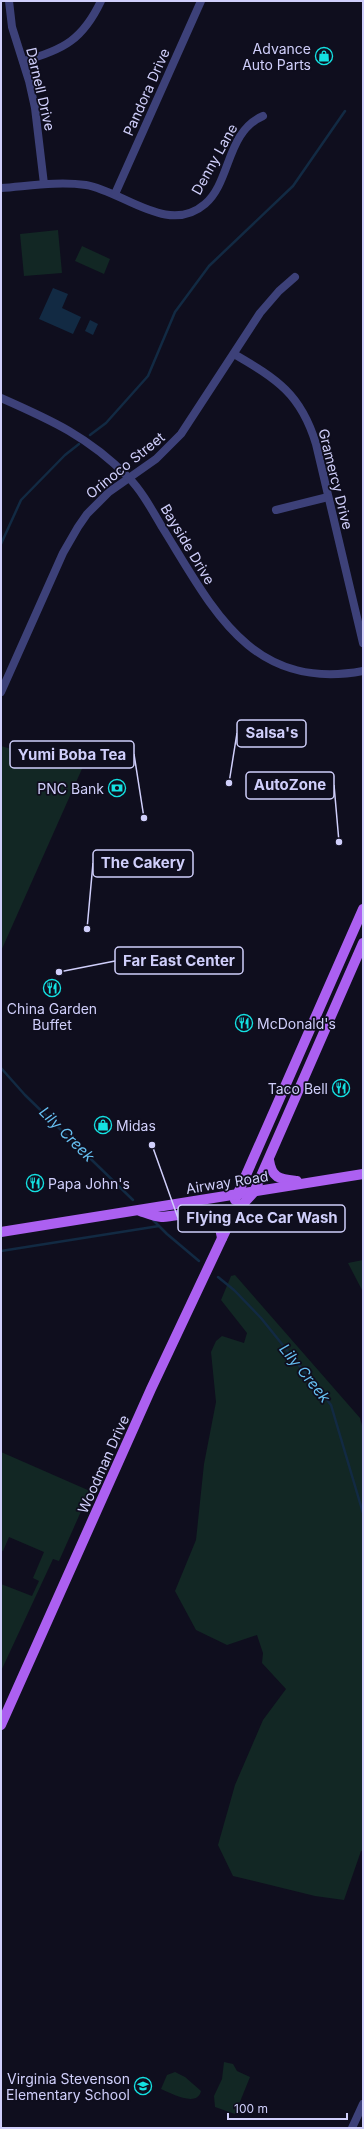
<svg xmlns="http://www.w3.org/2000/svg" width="364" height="2129" viewBox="0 0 364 2129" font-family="Inter,sans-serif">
  <rect width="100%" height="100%" fill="#0f0e1e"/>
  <g fill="#122724">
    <path d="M58,230L62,273L24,276L20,234Z"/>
    <path d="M82,246L110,259L104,274L75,261Z"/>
    <path d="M1,746L43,758L60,765L67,754L85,762L1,951Z"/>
    <path d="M363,1260V1292L348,1263Z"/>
    <path d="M235,1275L360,1418L363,1429V1851H361L344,1900L315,1896L233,1876L218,1845L235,1785L263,1720L286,1689L262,1663L263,1653L257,1635L227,1645L196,1630L175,1591L196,1540L204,1464L216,1402L211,1352L216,1341L222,1336L244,1343L247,1333L221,1300L231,1276Z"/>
    <path d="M1,1452L90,1491L59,1561L53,1559L1,1671V1584L32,1596L39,1581L33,1578L44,1552L9,1537L3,1551L1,1550Z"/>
    <path d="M224,2062L233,2064L237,2071L250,2077L235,2114L215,2107L214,2096L222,2079Z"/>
    <path d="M175,2072L185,2077L201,2091C197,2108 171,2093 161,2089L167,2075Z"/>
  </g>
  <g fill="#122a43">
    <path d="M53,288L68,294L62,308L81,317L73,334L39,319Z"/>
    <path d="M90,320L98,324L93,335L85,331Z"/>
  </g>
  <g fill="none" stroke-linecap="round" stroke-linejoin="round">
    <g stroke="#122a43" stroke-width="2.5">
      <path d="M90,435L106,423L148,376L175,312L209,266L293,186L345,111"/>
      <path d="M1,544L21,500L65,455L79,444"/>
      <path d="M1,1068L25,1095L133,1200"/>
      <path d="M153,1220L167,1234L199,1261"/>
      <path d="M1,1251L159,1226"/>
      <path d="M218,1277L234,1290L261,1318L331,1405L363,1513"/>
    </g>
    <g stroke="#3d4179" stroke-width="8">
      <path d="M9,1L12,27L29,81L35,108L44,184"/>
      <path d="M23,61C64,50 83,39 101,1"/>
      <path d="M1,188C29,186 58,181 86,185C123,191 168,236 205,204C231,182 226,132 263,116"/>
      <path d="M115,194L201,1"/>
      <path d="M234,354C277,379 301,394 316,444L363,643"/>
      <path d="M276,510L328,497"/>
      <path d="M1,692L63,553L78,527L87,514L109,492L156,459L181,434L260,313L279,291L295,277"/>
      <path d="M352,2128L363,2104"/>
    </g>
    <path stroke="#3d4179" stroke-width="8" d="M1,398C51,420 89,437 128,477C142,491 152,510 162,527C212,607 250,692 363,671"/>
    <g stroke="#ac60f1" stroke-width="10">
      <path d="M269,1160C272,1179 280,1179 297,1181"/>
      <path d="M235,1200L363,909"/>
      <path d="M140,1211C146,1213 155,1217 161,1217C174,1217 211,1206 218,1222C220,1227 221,1233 222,1238"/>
      <path d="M1,1232L363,1174"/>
      <path d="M1,1725L151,1389L233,1215L254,1192L363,943"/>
    </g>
  </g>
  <defs>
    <g id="shop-ring" transform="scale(0.9)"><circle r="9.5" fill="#0f0e1e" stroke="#14e1e2" stroke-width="1.5"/><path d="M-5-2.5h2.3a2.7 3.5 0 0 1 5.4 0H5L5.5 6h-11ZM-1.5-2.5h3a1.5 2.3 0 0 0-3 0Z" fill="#14e1e2"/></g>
    <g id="bank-ring" transform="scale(0.9)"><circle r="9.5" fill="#0f0e1e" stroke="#14e1e2" stroke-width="1.5"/><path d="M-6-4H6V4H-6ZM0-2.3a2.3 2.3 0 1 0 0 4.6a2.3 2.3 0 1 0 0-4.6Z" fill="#14e1e2"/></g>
    <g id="restaurant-ring" transform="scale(0.9)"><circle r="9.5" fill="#0f0e1e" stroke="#14e1e2" stroke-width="1.5"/><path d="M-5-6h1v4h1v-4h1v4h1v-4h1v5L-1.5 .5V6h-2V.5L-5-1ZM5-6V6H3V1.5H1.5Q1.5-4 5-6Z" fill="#14e1e2"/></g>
    <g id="school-ring" transform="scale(0.9)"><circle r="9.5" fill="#0f0e1e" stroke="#14e1e2" stroke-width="1.5"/><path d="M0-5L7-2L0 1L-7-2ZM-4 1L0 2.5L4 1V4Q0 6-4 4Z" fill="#14e1e2"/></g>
  </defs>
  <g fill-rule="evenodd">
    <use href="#shop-ring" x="324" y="56"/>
    <use href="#bank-ring" x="117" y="788"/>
    <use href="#restaurant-ring" x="52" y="988"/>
    <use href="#restaurant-ring" x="244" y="1023"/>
    <use href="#restaurant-ring" x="341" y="1088"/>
    <use href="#shop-ring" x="103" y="1125"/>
    <use href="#restaurant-ring" x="35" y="1183"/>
    <use href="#school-ring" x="143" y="2086"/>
  </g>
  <g text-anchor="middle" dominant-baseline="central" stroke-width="3.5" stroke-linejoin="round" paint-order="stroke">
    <g font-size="14" fill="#d0cffb" stroke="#0f0e1e" text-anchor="end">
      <text x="311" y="48">Advance<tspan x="311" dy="16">Auto Parts</tspan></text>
      <text x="104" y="788">PNC Bank</text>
      <text x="52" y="1008" text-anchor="middle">China Garden<tspan x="52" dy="16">Buffet</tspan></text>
      <text x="257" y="1023" text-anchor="start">McDonald's</text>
      <text x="328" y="1088">Taco Bell</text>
      <text x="116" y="1125" text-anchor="start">Midas</text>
      <text x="48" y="1183" text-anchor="start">Papa John's</text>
      <text x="130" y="2078">Virginia Stevenson<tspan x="130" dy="16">Elementary School</tspan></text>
    </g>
    <g font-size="14" fill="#d0cffb" stroke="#0f0e1e">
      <text transform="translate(41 89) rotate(77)">Darnell Drive</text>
      <text transform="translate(146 92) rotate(-66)">Pandora Drive</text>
      <text transform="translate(214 159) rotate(-61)">Denny Lane</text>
      <text transform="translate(125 465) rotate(-39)">Orinoco Street</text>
      <text transform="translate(336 479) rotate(76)">Gramercy Drive</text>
      <text transform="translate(188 544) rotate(59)">Bayside Drive</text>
      <text transform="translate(227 1182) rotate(-9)">Airway Road</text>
      <text transform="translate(103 1464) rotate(-66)">Woodman Drive</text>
    </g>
    <g font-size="15" font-style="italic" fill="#66bff1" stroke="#0f0e1e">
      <text transform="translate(67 1134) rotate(45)">Lily Creek</text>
      <text transform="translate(305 1373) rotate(51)">Lily Creek</text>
    </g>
  </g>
  <path fill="none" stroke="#d0cffb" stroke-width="1.5" d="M229 783L237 733M144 818L134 754M339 842L334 785M87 929L93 863M59 972L115 961M152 1145L178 1218"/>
  <g fill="#d0cffb" stroke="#0f0e1e" stroke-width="1.5">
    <circle cx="229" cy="783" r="4"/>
    <circle cx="144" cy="818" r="4"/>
    <circle cx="339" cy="842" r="4"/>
    <circle cx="87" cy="929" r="4"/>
    <circle cx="59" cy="972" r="4"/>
    <circle cx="152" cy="1145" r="4"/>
  </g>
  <g fill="#0f0e1e" stroke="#d0cffb" stroke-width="1.5">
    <rect x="237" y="720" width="69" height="27" rx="4"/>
    <rect x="10" y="741" width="124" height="27" rx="4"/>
    <rect x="246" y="772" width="88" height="27" rx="4"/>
    <rect x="93" y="850" width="100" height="27" rx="4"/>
    <rect x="115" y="947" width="128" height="27" rx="4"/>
    <rect x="178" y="1205" width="167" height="27" rx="4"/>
  </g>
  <g font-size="15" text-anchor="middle" font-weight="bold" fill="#d0cffb">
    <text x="272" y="738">Salsa's</text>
    <text x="72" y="760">Yumi Boba Tea</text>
    <text x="290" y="790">AutoZone</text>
    <text x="143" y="868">The Cakery</text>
    <text x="179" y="966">Far East Center</text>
    <text x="262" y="1223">Flying Ace Car Wash</text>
  </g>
  <rect width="364" height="2129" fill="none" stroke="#d0cffb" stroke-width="4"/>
  <path d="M228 2113v6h119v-6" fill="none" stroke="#d0cffb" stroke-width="2"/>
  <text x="234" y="2113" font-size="12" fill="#d0cffb" stroke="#0f0e1e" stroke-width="3" paint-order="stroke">100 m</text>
</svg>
